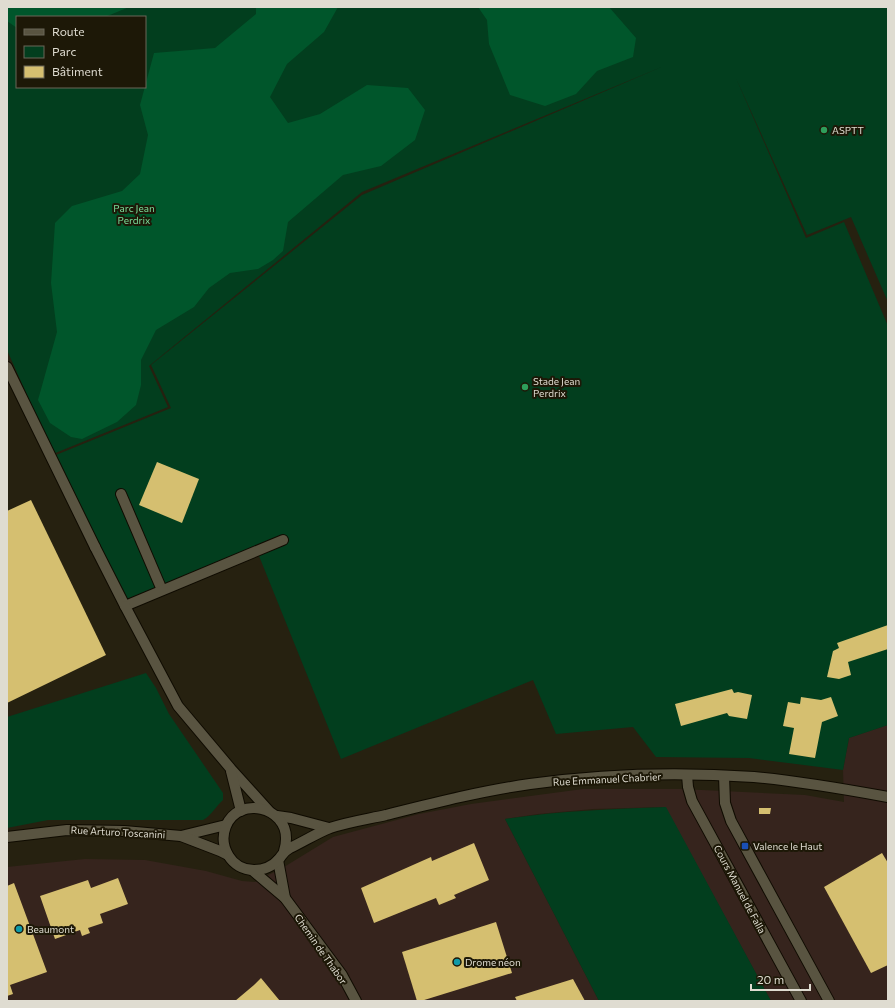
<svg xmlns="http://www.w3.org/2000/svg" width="895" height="1008" viewBox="0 0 895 1008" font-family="Commissioner,sans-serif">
  <rect width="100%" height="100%" fill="#262110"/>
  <path fill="#36241d" d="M888,725V1001H771L665,807L593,809L538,814L505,819L599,1001H7V867L85,859L145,860L206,871L242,881L255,882L284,867L333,837L419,814L471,804L583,789H681L805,795L844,802L843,770L849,738Z"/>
  <g fill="#023e1e" fill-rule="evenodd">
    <path d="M7,7H888V302L851,217L807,235L735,76L806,238L844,222L888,326V725L849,738L843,770L749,758L656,757L633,727L556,734L533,680L341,759L257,551L125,606L51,457L171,408L151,365L362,195L664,66L362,192L149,366L168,407L53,454L7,350ZM17,17H145V87H17Z"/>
    <path d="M146,673L156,688L169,714L223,793V800C216,806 211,816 203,820H48L7,828V717Z"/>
    <path d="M666,807L771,1001H599L505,819C558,811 612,809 666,807Z"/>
  </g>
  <g fill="#00562b">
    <path d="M7,7H129L105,17H17V28L7,21Z"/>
    <path d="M256,7H338L324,32L287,64L270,97L288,123L320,114L367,85L408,88L425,110L415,140L381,166L343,175L288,222L283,251L273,260L258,269L230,273L209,288L194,307L156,330L141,360V385L136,405L117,422L82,439L71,437L50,423L38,400L57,332L51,283L55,223L72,206L122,191L140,174L148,135L140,105L154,53L215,48L256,14Z"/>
    <path d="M478,7H609L636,38L633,57L597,71L576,94L545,106L510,95L489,44L487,20Z"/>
  </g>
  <g fill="#d5bf70">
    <path d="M157,462L199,479L182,523L139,505Z"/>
    <path d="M31,500L106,655L7,703V511Z"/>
    <path d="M888,625V649L848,662L851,675L839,679L827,677L833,651L839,648L837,643Z"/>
    <path d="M732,689L734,693L738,692L752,695L747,719L729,716L727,713L681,726L675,704Z"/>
    <path d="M801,697L821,700L831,697L838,716L822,722L815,758L789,754L794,728L783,726L788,702L800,704Z"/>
    <path d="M759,808H771L770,814H759Z"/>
    <path d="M474,843L489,880L454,895L456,898L439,905L436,898L374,923L361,888L431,857L432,861Z"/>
    <path d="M882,853L888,863V965L871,973L824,887Z"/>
    <path d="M118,878L128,904L100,914L103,923L88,928L90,933L82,936L80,930L55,939L40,896L88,880L91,888Z"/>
    <path d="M14,883L47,972L10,985L13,994L7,996V886Z"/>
    <path d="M496,922L512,973L421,1001H417L402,952Z"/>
    <path d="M261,978L280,1001H235L254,985Z"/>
    <path d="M573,979L585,1001H517L515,997Z"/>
  </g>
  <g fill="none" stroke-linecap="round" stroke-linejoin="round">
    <g stroke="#0f0b00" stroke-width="12">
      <g id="service">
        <path d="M121,494L162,590"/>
        <path d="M95,547L125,606L283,540"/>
      </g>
    </g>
    <g stroke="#0f0b00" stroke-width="12">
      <path id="pedestrian" d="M7,367L95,547"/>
    </g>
    <g stroke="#0f0b00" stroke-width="12">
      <g id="minor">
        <path d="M125,606L178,706L231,769L269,811"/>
        <path d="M231,771L241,811"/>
        <path d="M687,775L688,787L692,801L801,1001"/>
        <path d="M724,776L725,803L731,821L829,1001"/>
        <path d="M278,860L285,898"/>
        <path d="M252,870L285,898L342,975L356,1001"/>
      </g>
    </g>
    <g stroke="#0f0b00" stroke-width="12">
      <g id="tertiary">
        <path d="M277,816L291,818L329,828"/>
        <path d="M181,836L226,825"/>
        <path d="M7,837L67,830L124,831L181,836L220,851L228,855"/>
        <path d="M284,851C285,848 286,843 286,839C287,807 239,795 226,826C218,846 231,870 254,870C263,870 272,867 279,859C283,854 284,851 290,848C303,842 317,833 330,828C348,822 368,819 386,815C434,803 481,791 530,784C602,774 682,772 754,777C799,781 844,789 888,797"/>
      </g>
    </g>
    <use href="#service" stroke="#595441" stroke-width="10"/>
    <use href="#pedestrian" stroke="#595441" stroke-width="10"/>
    <use href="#minor" stroke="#595441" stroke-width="10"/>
    <use href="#tertiary" stroke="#595441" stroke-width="10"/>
  </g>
  <g fill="#2e9e5b" stroke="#1d1807" stroke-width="1.5">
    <circle cx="824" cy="130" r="4"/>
    <circle cx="525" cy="387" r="4"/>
  </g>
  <rect fill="#1a4fb4" stroke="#1d1807" stroke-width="1.5" x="741" y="842" width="8" height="8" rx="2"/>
  <g fill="#0f9aa8" stroke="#1d1807" stroke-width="1.5">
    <circle cx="19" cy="929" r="4"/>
    <circle cx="457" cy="962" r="4"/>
  </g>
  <g text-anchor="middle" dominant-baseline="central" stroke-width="4" stroke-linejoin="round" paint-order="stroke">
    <g font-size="10" fill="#dfdcd1" stroke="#1d1807" text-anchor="start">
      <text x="832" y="130">ASPTT</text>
      <text x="533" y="381">Stade Jean<tspan x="533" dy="12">Perdrix</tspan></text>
      <text x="753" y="846">Valence le Haut</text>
      <text x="27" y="929">Beaumont</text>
      <text x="465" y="962">Drome néon</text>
    </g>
    <g font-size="10" fill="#7add9b" stroke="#1d1807">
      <text x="134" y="208">Parc Jean<tspan x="134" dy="12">Perdrix</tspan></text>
    </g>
    <g font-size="10" fill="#dfdcd1" stroke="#1d1807">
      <text transform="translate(607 779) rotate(-3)">Rue Emmanuel Chabrier</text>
      <text transform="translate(118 832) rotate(3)">Rue Arturo Toscanini</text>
      <text transform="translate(740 889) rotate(62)">Cours Manuel de Falla</text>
      <text transform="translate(321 949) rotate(55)">Chemin de Thabor</text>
    </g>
  </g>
  <rect width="895" height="1008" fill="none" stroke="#dfdcd1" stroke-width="16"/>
  <rect x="16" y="16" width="130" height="72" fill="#1d1807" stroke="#6b6658"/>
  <rect x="24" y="29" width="20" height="6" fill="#595441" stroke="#6b6658"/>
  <text x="52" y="36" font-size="12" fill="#dfdcd1">Route</text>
  <rect x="24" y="46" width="20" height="12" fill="#023e1e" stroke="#6b6658"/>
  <text x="52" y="56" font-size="12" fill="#dfdcd1">Parc</text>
  <rect x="24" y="66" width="20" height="12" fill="#d5bf70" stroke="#6b6658"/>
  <text x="52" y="76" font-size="12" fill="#dfdcd1">Bâtiment</text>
  <path d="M751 984v6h59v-6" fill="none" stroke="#dfdcd1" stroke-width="2"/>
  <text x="757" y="984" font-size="12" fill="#dfdcd1" stroke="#1d1807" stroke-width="3" paint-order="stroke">20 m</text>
</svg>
